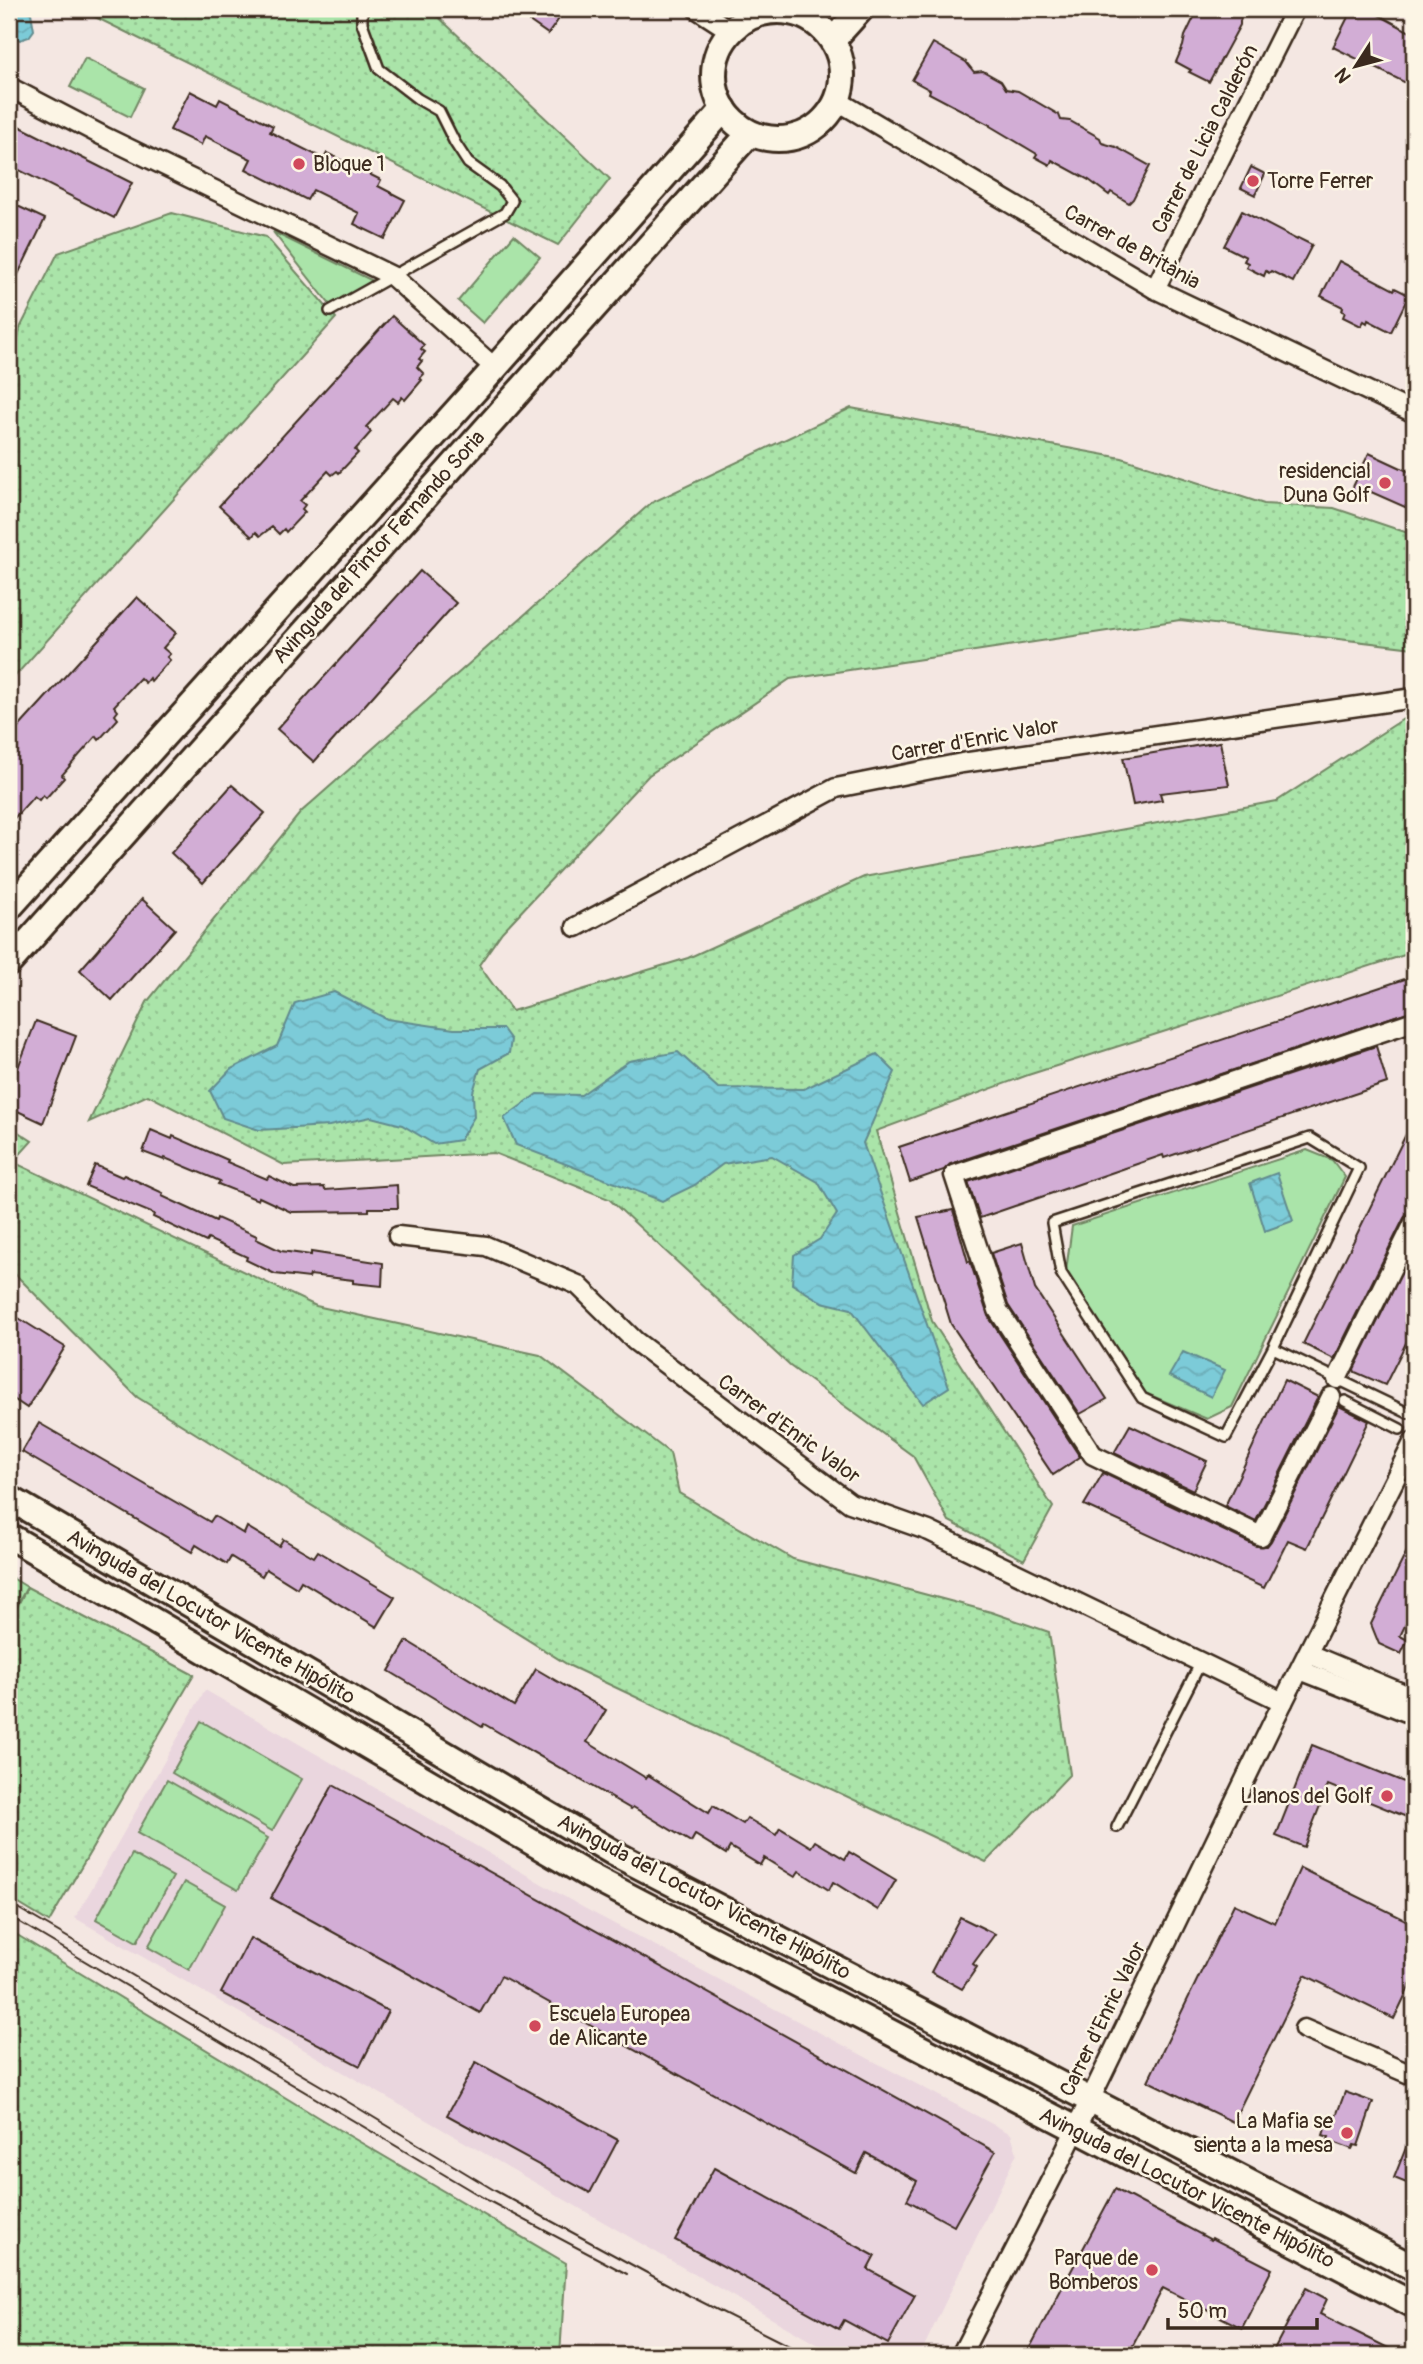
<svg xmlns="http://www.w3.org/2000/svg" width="1423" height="2364" viewBox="0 0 1423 2364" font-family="Pangolin,sans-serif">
  <defs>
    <pattern id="grass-dots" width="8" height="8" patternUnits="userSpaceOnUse" patternTransform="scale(1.75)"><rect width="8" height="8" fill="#aae4a9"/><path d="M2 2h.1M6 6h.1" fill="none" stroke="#93c491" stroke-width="1.8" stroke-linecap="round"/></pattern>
    <pattern id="water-waves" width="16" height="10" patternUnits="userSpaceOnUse" patternTransform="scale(1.75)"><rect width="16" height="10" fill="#7ccbd8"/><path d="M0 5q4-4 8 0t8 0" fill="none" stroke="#6caeb9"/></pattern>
  </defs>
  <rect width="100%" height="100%" fill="#f4e7e2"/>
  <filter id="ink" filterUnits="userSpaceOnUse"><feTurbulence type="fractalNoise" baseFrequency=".0143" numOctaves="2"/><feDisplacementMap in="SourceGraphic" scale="14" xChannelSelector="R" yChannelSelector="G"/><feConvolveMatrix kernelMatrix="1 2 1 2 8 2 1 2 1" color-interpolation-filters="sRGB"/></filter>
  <g filter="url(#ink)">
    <path fill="#ead6de" d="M205,1690L584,1908L1011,2134L1017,2153L920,2355H835L75,1918Z"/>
    <g fill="url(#grass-dots)" stroke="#728764" stroke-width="2">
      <path d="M79,9H430L610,179L558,245Z"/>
      <path d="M172,213L266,237L336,318L9,683V385L20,328L58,253Z"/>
      <path d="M851,408L1122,458L1264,504L1334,508L1414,535V648L1180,620L790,679L649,775L502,932L479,965L512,1011L688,958L864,877L1277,801L1414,712V952L1028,1075L876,1131L932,1321L1053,1507L1024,1560L949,1521L913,1456L790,1366L609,1199L494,1153L284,1165L148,1095L89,1122L147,1002L301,812L651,503Z"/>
      <path d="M9,1126L32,1141L13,1162L316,1306L540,1355L670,1453L679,1493L793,1559L991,1612L1049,1632L1070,1774L986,1862L570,1666L137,1397L9,1268Z"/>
      <path d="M27,1587L194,1675L49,1922L9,1898V1623Z"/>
      <path d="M9,1930L324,2121L566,2263L560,2355H9Z"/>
    </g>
    <g fill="#aae4a9" stroke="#728764" stroke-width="2">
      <path d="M85,58L144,88L130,117L70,87Z"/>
      <path d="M273,232L373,281L331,306Z"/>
      <path d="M514,235L540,257L483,323L458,301Z"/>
      <path d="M1307,1150L1332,1160L1345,1177L1232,1407L1207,1419L1145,1393L1066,1271L1072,1226Z"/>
      <path d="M9,1576L27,1587L9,1619Z"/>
      <path d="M201,1721L302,1779L272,1831L172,1773Z"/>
      <path d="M167,1780L268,1838L238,1890L137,1833Z"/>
      <path d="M132,1854L173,1877L137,1942L96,1919Z"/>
      <path d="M184,1882L225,1905L189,1970L148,1947Z"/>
    </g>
    <g fill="url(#water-waves)" stroke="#628b8e" stroke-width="2">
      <path d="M9,9H22L31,13L34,30L29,37L20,40L9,34Z"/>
      <path d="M334,992L387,1019L454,1029H503L511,1040L509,1053L480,1069L473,1092L474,1117L460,1140L434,1144L402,1125L371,1117L329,1126L259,1130L223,1118L210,1091L231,1069L277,1046L295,1003Z"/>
      <path d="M678,1052L718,1088L804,1089L877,1054L895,1072L863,1143L949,1387L923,1404L851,1309L822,1302L792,1284L794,1255L820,1239L837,1214L818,1182L772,1156L723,1164L695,1185L662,1201L516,1145L504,1118L537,1094L581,1095L629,1061Z"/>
      <path d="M1277,1173L1293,1221L1265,1231L1250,1183Z"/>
      <path d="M1183,1352L1225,1370L1211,1397L1169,1376Z"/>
    </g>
    <g fill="#d2add5" stroke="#3b2a1e" stroke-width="2">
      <path d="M512,9H566L548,34Z"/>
      <path d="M1198,9H1245L1240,21V25L1209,82L1189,72L1191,70L1176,62L1183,46L1185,36Z"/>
      <path d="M1352,9H1360L1377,14L1414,34V87L1333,47Z"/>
      <path d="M933,43L966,62L974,72L983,71L1001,81L1006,89L1018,91L1059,115L1061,120L1070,121L1100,138L1102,143L1116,147L1150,166L1133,199L1129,203L1111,192L1109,195L1089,180L1052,160L1050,165L1035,157L1037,154L990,126V125L929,93L930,90L912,80Z"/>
      <path d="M190,91L217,105L220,99L273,126L270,132L324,159L327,153L381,180L378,186L405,200L385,239L354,224L359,213L313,190L307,200L246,169L251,159L205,136L201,145L170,130Z"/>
      <path d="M9,121L132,183L114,218L9,165Z"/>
      <path d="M1251,167L1265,174L1255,195L1241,188Z"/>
      <path d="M9,202L45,219L9,293Z"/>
      <path d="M1242,211L1297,240L1298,238L1312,245L1293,282L1271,271L1269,273L1266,271L1264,276L1246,267L1248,263L1244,261L1246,257L1224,246Z"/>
      <path d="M1339,261L1394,290L1395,288L1409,295L1391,332L1368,320L1367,323L1364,321L1361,326L1343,317L1345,312L1342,311L1343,307L1321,296Z"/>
      <path d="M392,316L424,345L421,349L425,352L419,359L422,361L417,367L424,374L420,378L422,380L405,400L402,397L398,402L393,398L366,427L371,432L355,450L358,453L339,473L337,471L332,475L328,471L300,501L305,505L302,509L305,512L286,532L284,529L279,534L272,527L260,536L256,532L252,537L219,506Z"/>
      <path d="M1369,453L1414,474V511L1369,491L1365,497L1351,491Z"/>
      <path d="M420,571L456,603L314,762L277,729Z"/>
      <path d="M137,597L176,633L163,648L170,654L167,657L170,660L151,681L149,678L145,683L140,678L114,706L118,711L115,715L118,719L99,740L96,736L62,775L64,778L46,798L43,795L39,800L34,796L9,824V738Z"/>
      <path d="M1220,742L1229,785L1160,793L1162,800L1133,805L1123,758Z"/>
      <path d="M232,785L265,813L203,883L171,853Z"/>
      <path d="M142,899L175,929L112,1000L80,970Z"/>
      <path d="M1414,976V1010L950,1164L944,1170L910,1182L899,1147Z"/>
      <path d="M36,1021L76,1036L43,1123L9,1107V1091Z"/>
      <path d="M1376,1046L1387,1083L1164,1158L1163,1155L980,1218L968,1182Z"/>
      <path d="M1414,1118V1212L1408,1213L1404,1218L1334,1359L1303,1344Z"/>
      <path d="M151,1130L172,1139L173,1136L228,1160L227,1162L267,1179L269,1176L294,1188L324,1187L325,1190L397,1185L398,1208H369V1211L291,1212L259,1197L258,1200L218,1184L220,1181L165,1158L164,1160L143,1152Z"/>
      <path d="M95,1165L122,1177L124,1175L163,1193L162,1196L216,1221L217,1218L257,1236L256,1239L281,1251L311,1255V1252L383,1263L382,1286L353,1283V1280L310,1275L309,1278L275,1274L246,1260L247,1257L208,1239L206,1242L153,1217L154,1214L86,1186Z"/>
      <path d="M953,1210L968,1262L970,1261L988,1316L1080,1457L1053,1475L951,1324L918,1217Z"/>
      <path d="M1022,1243L1035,1289L1107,1399L1080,1414L1008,1305L991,1253Z"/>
      <path d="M1414,1248V1327L1385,1385L1355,1372L1354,1369Z"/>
      <path d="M9,1312L65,1347L27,1408L9,1396Z"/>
      <path d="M1284,1380L1318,1397L1256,1521L1225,1506Z"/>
      <path d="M1339,1406L1369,1421L1307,1548L1288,1540L1264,1588L1084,1505L1103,1473L1256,1546H1267L1271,1541Z"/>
      <path d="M39,1423L210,1522L214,1516L244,1534L247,1527L279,1546L283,1539L314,1557L318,1551L395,1597L377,1627L301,1581L297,1588L266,1569L262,1576L231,1557L227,1564L196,1545L192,1552L22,1452Z"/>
      <path d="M1130,1425L1207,1461L1193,1490L1114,1453Z"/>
      <path d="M1414,1537V1607L1400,1636L1408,1640L1401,1654L1379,1644L1371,1624Z"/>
      <path d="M407,1641L514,1706L536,1669L606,1710L587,1742L646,1778L648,1775L709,1813L713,1806L743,1824L747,1818L776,1835L780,1828L811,1847L815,1841L845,1859L849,1852L896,1880L878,1910L833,1882L829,1890L799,1871L795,1877L764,1858L760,1865L730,1847L726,1854L695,1835L691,1842L633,1807L631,1809L484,1724L482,1727L389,1671Z"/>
      <path d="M1312,1745L1414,1786V1820L1328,1785L1304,1847L1276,1836Z"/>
      <path d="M333,1785L995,2152L954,2226L907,2200L917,2181L866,2153L856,2173L501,1976L480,2013L271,1898Z"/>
      <path d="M1300,1868L1414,1924V1977L1394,2019L1305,1975L1233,2122L1148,2081L1234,1904L1275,1923Z"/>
      <path d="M960,1917L995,1934L973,1964L977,1967L962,1989L931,1972Z"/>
      <path d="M250,1938L388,2011L360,2066L221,1993Z"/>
      <path d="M476,2062L618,2140L590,2193L447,2115Z"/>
      <path d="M1345,2092L1373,2102L1358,2146L1354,2145L1352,2149L1328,2140L1329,2137L1323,2135L1330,2114L1336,2116Z"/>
      <path d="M1413,2130H1414V2186L1394,2178Z"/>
      <path d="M714,2168L875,2256L868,2269L915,2295L888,2344L844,2320L839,2329L675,2240Z"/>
      <path d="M1115,2189L1211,2240L1212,2238L1272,2269L1242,2328L1163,2288L1128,2355H1026Z"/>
      <path d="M1306,2288L1327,2299L1320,2314L1402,2355H1271Z"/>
    </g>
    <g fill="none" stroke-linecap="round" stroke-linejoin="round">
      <g stroke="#3b2a1e" stroke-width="14">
        <g id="lane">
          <path d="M330,311L505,213L512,201L500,186L468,163L455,143L439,111L418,99L379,69L362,23V9"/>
          <path d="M1273,1348L1226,1437L1142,1398L1061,1273L1052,1223L1310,1138L1359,1168L1273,1348L1408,1413"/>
          <path d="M1345,1401L1400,1429"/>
          <path d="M1117,1827L1201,1662"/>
        </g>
      </g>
      <g stroke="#3b2a1e" stroke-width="23">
        <g id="street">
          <path d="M697,9L731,31"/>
          <path d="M9,87L103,136L392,276L495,368"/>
          <path d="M838,101L1155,289L1414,413"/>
          <path d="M1155,289L1295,9"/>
          <path d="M576,927L836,788L962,763L1414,698"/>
          <path d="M398,1236L486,1246L578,1285L635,1341L850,1503L929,1531L1283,1702"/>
          <path d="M1337,1379L1414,1223"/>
          <path d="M1331,1397L1261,1536L1093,1455L998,1310L954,1175L1414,1021"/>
          <path d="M1309,1654L1414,1698"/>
          <path d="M1300,1670L1414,1715"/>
          <path d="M1304,2029L1414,2076"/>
          <path d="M961,2355L1056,2170L1274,1720L1414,1441"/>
        </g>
      </g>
      <g stroke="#3b2a1e" stroke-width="30">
        <g id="secondary">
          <circle cx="778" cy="75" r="64"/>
          <path d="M833,40L861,9"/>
          <path d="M9,908L495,368L724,109"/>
          <path d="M9,963L750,133"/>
          <path d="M9,1498L614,1853L1414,2268"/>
          <path d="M9,1536L588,1875L1414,2305"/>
        </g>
      </g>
      <use href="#lane" stroke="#fcf5e5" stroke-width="9"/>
      <use href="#street" stroke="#fcf5e5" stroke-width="18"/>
      <use href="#secondary" stroke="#fcf5e5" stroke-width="24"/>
      <g stroke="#3b2a1e" stroke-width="2">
        <path d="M9,1903L330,2091L494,2190L682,2292L807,2355"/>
        <path d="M9,1916L487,2200L627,2274"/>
      </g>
    </g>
  </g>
  <g fill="#d1495b" stroke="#fcf5e5" stroke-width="2.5">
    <circle cx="299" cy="164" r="7"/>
    <circle cx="1253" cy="181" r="7"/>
    <circle cx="1385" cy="483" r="7"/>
    <circle cx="1387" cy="1796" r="7"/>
    <circle cx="535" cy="2026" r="7"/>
    <circle cx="1347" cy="2133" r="7"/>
    <circle cx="1152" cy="2270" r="7"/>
  </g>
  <g text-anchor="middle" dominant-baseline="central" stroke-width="5" stroke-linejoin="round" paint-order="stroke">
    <g font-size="21" fill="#3b2a1e" stroke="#fcf5e5">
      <text transform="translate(1205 139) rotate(-63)">Carrer de Licia Calderón</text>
      <text transform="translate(1132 247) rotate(29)">Carrer de Britània</text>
      <text transform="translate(379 547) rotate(-48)">Avinguda del Pintor Fernando Soria</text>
      <text transform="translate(975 740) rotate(-10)">Carrer d'Enric Valor</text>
      <text transform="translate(789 1429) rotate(36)">Carrer d'Enric Valor</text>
      <text transform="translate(211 1617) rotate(30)">Avinguda del Locutor Vicente Hipólito</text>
      <text transform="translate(704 1897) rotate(28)">Avinguda del Locutor Vicente Hipólito</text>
      <text transform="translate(1103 2019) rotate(-64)">Carrer d'Enric Valor</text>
      <text transform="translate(1187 2188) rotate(27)">Avinguda del Locutor Vicente Hipólito</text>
    </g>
    <g font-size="21" fill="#3b2a1e" stroke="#fcf5e5" text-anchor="end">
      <text x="313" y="164" text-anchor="start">Bloque 1</text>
      <text x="1267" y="181" text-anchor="start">Torre Ferrer</text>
      <text x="1371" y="471">residencial<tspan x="1371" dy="24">Duna Golf</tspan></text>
      <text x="1373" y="1796">Llanos del Golf</text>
      <text x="549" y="2014" text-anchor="start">Escuela Europea<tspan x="549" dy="24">de Alicante</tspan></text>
      <text x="1333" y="2121">La Mafia se<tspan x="1333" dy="24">sienta a la mesa</tspan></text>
      <text x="1138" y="2258">Parque de<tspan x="1138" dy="24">Bomberos</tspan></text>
    </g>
  </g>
  <rect width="1423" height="2364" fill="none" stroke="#fcf5e5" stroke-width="35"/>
  <rect x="18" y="18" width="1388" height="2329" fill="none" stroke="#3b2a1e" stroke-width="2.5" filter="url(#ink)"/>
  <g transform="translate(1356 66) rotate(234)" stroke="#fcf5e5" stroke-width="5" paint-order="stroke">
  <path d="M0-5L12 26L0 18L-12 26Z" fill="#3b2a1e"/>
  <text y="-10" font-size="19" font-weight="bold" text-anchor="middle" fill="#3b2a1e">N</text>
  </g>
  <path d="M1168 2318v10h149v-10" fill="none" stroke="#3b2a1e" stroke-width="3.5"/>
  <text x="1178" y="2318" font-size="21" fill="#3b2a1e" stroke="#fcf5e5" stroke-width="5" paint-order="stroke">50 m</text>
</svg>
